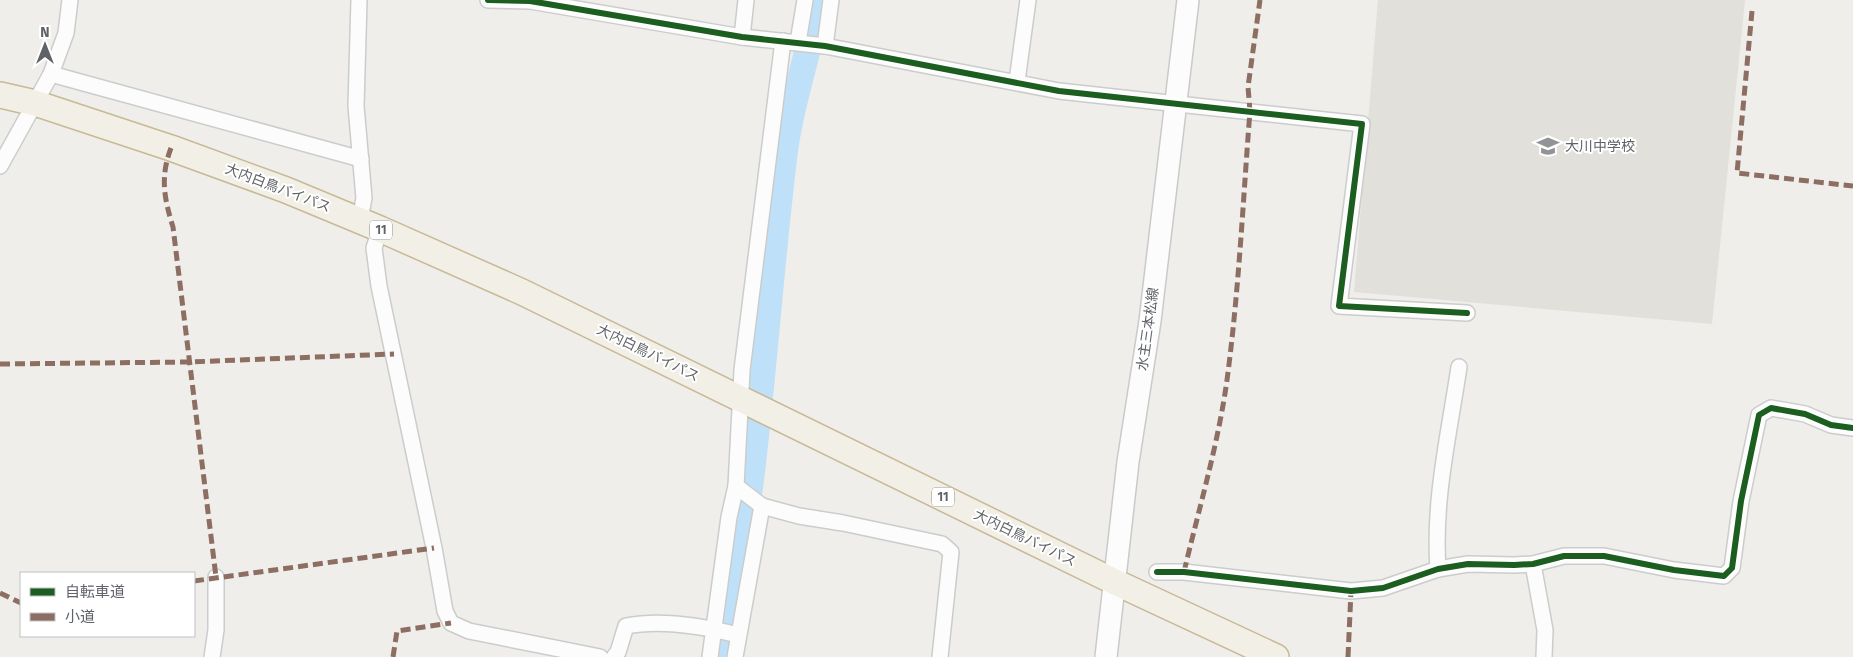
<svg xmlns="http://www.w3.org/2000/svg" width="1853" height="657" viewBox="0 0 1853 657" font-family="'Fira Sans','Noto Sans JP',sans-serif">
  <rect width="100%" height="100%" fill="#efeeea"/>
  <path fill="#e2e0da" d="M1378,0H1745L1712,324L1354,292Z"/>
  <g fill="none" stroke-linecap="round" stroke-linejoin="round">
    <path stroke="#bfe0f9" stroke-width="26" d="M723,657C732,592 746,528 753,463C765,359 772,255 785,151C791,100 811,52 817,0"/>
    <g stroke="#cbcccc" stroke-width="18">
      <g id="minor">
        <path d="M359,0L356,106L364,198L360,220"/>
        <path d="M488,0L530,1L742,37L825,46L1059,91L1362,124L1339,306L1467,313"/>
        <path d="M742,37L746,0"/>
        <path d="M798,42L805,0"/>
        <path d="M825,46L831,0"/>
        <path d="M51,74L361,159"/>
        <path d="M1017,81L1028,0"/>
        <path d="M0,166L51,74L66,33L70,0"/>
        <path d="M380,229L374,248L379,286L434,548L445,611L451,623L469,631L600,657"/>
        <path d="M736,486L762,506L799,516L843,523L942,544L951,552L940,657"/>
        <path d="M1533,564L1545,630L1544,657"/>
        <path d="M1438,569C1433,501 1449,434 1459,367"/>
        <path d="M1157,572H1184L1351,591L1383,588L1438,569L1468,564L1514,565L1533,564L1564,556H1604L1674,570L1724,576L1732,568L1741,501L1759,415L1771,408L1805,414L1831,425L1853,428"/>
        <path d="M212,657L216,630V577"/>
        <path d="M614,657L618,652L626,626C661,619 703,626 738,635"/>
        <path d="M710,657L729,517L736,486L742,370L783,41"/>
        <path d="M735,657L762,506"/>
      </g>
    </g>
    <g stroke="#cacacb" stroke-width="24">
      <path id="secondary" d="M1106,657L1128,462L1150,321L1188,0"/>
    </g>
    <g stroke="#c8b996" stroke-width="28">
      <path id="trunk" d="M0,95L35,103L171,148L286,190L380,229L522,292L1115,582L1276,657"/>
    </g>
    <use href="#minor" stroke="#fdfcfc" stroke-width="15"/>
    <use href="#secondary" stroke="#fdfcfc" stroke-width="21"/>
    <use href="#trunk" stroke="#f2f0e6" stroke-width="25"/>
    <g stroke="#8d6e63" stroke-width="5" stroke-dasharray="10 5" stroke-linecap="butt">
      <path d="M1752,11L1737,173L1853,186"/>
      <path d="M171,148C160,177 164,198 173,227L216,577"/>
      <path d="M0,364L189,362L394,354"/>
      <path d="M1184,572C1199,508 1218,445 1227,380C1239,290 1243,200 1250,111L1248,87L1260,0"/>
      <path d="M194,581L434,548"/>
      <path d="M0,593L21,603"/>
      <path d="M393,657L397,631L451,623"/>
      <path d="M1348,657L1351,591"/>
    </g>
    <g stroke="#fff" stroke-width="9">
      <g id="cycleway">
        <path d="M488,0L530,1L742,37L825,46L1059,91L1362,124L1339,306L1467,313"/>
        <path d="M1157,572H1184L1351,591L1383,588L1438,569L1468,564L1514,565L1533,564L1564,556H1604L1674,570L1724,576L1732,568L1741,501L1759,415L1771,408L1805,414L1831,425L1853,428"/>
      </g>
    </g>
    <use href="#cycleway" stroke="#1b5e20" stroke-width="6"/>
  </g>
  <defs>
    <g id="school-bare" transform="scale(1.725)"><path d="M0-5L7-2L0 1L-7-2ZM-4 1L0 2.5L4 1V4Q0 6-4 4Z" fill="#919496" stroke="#fff" stroke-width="2.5" paint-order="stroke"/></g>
  </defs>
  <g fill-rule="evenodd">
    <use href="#school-bare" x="1548" y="146"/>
  </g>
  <g text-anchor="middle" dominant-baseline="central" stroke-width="4" stroke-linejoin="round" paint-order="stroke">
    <g fill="#fff" stroke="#8f9295" stroke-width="1">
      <rect x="370" y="220.5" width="22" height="19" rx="4"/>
      <rect x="932" y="487.5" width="22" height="19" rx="4"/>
    </g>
    <g font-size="12" font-weight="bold" fill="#5f6368">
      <text x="381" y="230">11</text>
      <text x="943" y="497">11</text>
    </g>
    <g font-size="14" fill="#5f6368" stroke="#fff" text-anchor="start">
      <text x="1565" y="146">大川中学校</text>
    </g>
    <g font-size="14" fill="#5f6368" stroke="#fff">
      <text transform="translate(278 188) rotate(21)">大内白鳥バイパス</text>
      <text transform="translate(1148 329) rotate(-82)">水主三本松線</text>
      <text transform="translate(648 353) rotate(26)">大内白鳥バイパス</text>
      <text transform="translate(1025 538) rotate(26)">大内白鳥バイパス</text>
    </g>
  </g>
  <rect x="20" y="572" width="175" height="65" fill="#ffffff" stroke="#bfc1c3"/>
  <rect x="30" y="588" width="25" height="8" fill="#1b5e20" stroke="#bfc1c3"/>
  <text x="65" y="597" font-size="15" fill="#5f6368">自転車道</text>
  <rect x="30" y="613" width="25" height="8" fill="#8d6e63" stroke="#bfc1c3"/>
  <text x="65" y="622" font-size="15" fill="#5f6368">小道</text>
  <g transform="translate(45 45)" stroke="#ffffff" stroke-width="4" paint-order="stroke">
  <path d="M0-4L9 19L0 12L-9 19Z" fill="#5f6368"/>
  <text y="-8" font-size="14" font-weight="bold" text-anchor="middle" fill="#5f6368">N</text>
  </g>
</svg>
